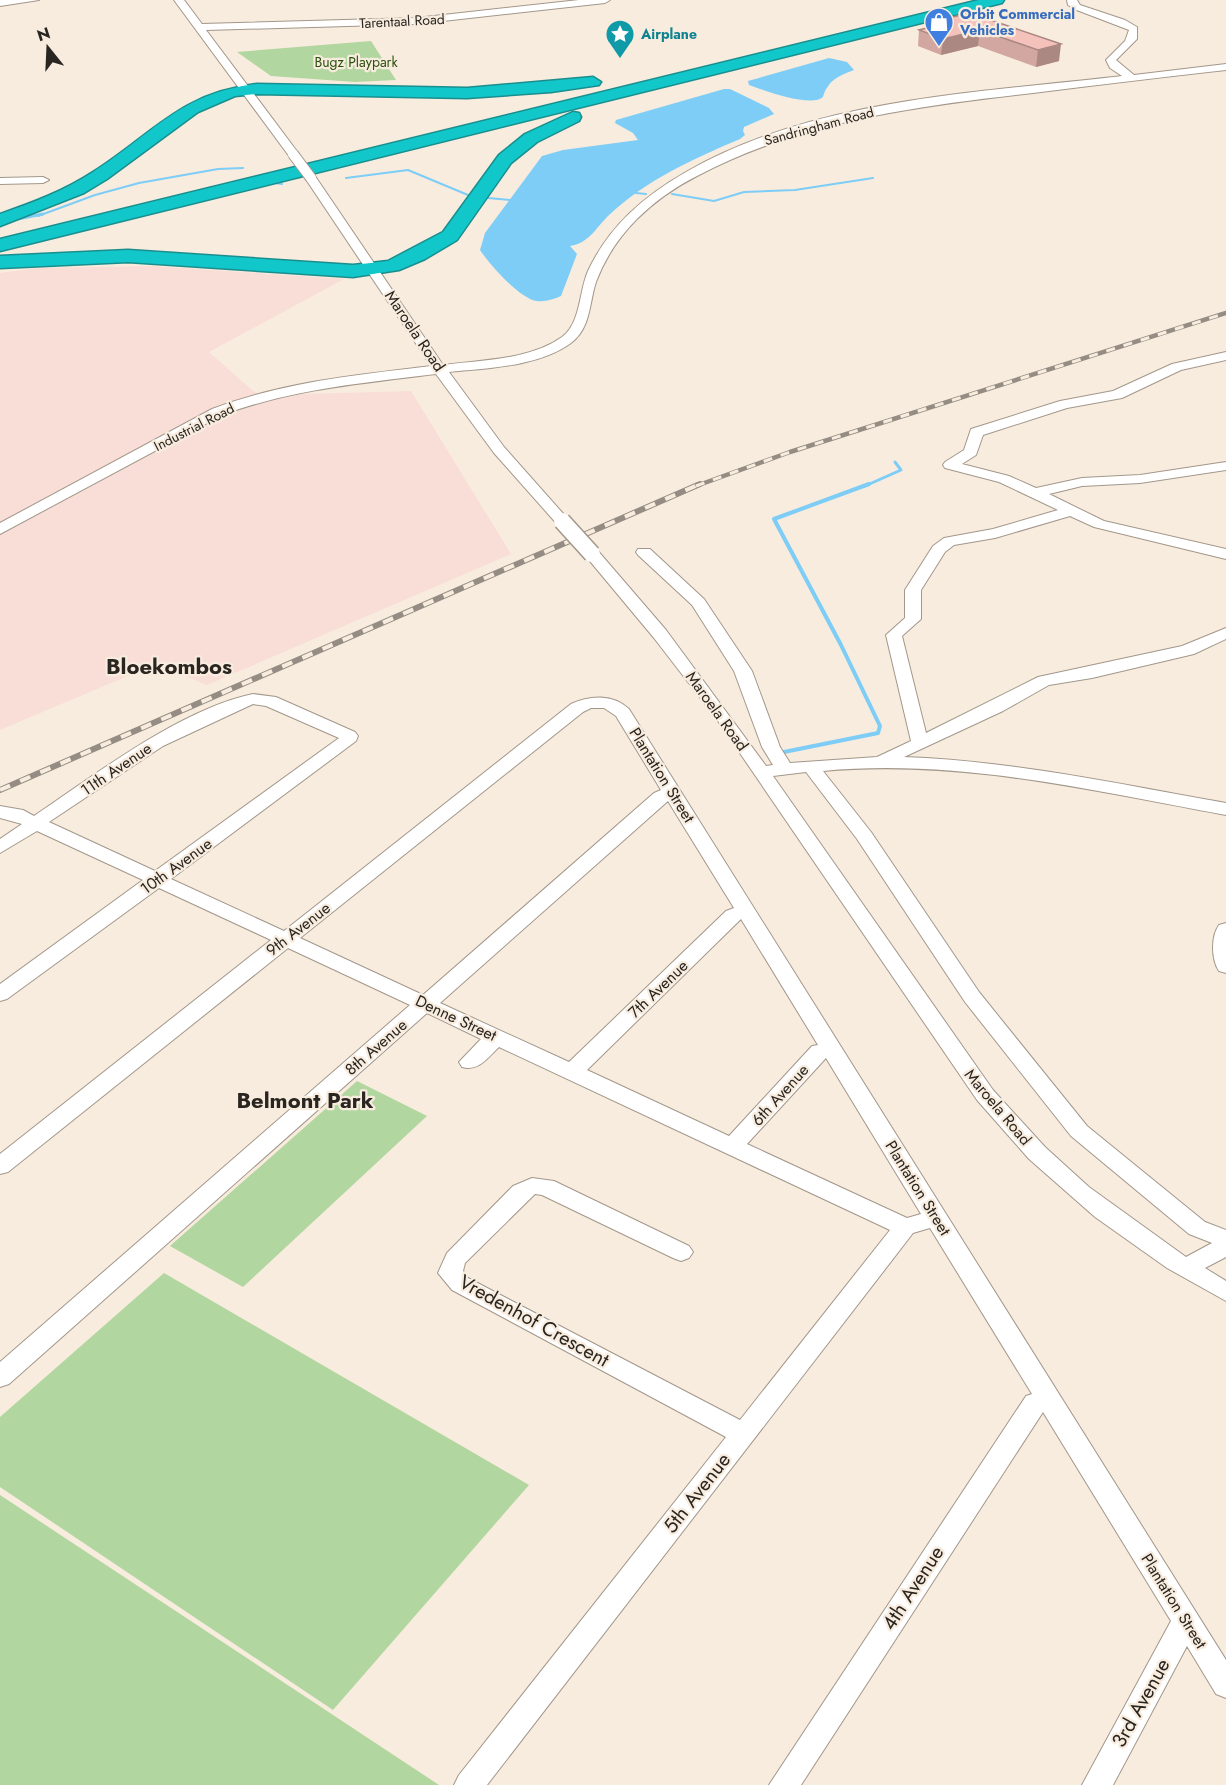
<svg xmlns="http://www.w3.org/2000/svg" width="1226" height="1785" viewBox="0 0 1226 1785" font-family="Jost,sans-serif">
  <rect width="100%" height="100%" fill="#f8ecde"/>
  <path fill="#f8ded7" d="M151,266L344,279L209,352L253,391L268,399L304,394L411,391L511,554L207,685L156,664L0,730V273L38,268Z"/>
  <g fill="#b2d69f">
    <path d="M371,41L396,80L355,82L271,76L237,52Z"/>
    <path d="M357,1081L427,1116L243,1287L170,1246Z"/>
    <path d="M164,1273L529,1485L333,1710L0,1487V1417Z"/>
    <path d="M0,1495L439,1785H0Z"/>
  </g>
  <g fill="#7dcdf7">
    <path d="M829,58L847,62L854,70C844,74 832,78 827,88C826,88 823,96 823,97C812,108 762,90 749,85L748,81Z"/>
    <path d="M724,89H730L769,108L774,114L744,127L743,131L745,135L740,139C693,159 646,180 608,216C595,229 589,243 570,246L577,254L561,296C554,299 546,302 537,301C520,299 489,264 480,250L485,233L542,156L563,150L638,140L633,133L615,123L616,120Z"/>
  </g>
  <g fill="none" stroke-linecap="round" stroke-linejoin="round">
    <g stroke="#7dcdf7" stroke-width="2">
      <path d="M346,178L408,170L468,195"/>
      <path d="M268,182L282,184"/>
      <path d="M636,193L646,194"/>
      <path d="M672,194L714,201L744,192L795,190L873,178"/>
      <path d="M488,198L510,200"/>
      <path d="M38,216L95,195L139,183L218,169L243,168"/>
    </g>
    <g stroke="#7dcdf7" stroke-width="3">
      <path d="M7,221L43,214"/>
      <path d="M865,486L901,470L895,462"/>
    </g>
    <path stroke="#7dcdf7" stroke-width="4" d="M784,752L878,733L880,726L841,645L774,519L869,484"/>
    <g stroke="#a2978a" stroke-width="2">
      <g id="minor">
        <path d="M0,0H39L0,6Z"/>
        <path d="M174,0H184L202,24L416,18L579,0H610L605,3L416,24L206,30L299,154L293,157L289,156Z"/>
        <path d="M1067,0H1077L1080,5L1125,20L1137,27V39L1116,60L1134,75L1226,64V70C1162,77 1097,85 1033,93C917,106 801,121 697,176C652,199 614,234 596,282C589,303 591,328 571,343C538,367 487,368 449,372L504,447L567,518L570,521L567,524H557L494,453L436,374C363,383 292,389 222,415L0,534V523L212,409C283,382 356,375 431,366L305,178L307,176H315L443,365C481,360 530,360 562,337C581,323 579,291 588,271C609,226 644,196 686,172C815,98 977,93 1122,76L1110,68L1106,60L1125,41L1129,30L1074,9L1068,5Z"/>
        <path d="M0,178L43,177L49,180L43,183L0,184Z"/>
        <path d="M1226,352V360L1181,370L1122,398L1067,408L983,435L976,455L962,464L1009,476L1036,488L1082,478L1140,475L1226,462V470L1140,483L1082,486L1049,494L1104,521L1226,549V559L1094,527L1070,516L995,538L954,545L945,552L921,590V619L902,636L926,733L1038,677L1182,646L1226,628V639L1194,654L1092,678L1049,685L1003,711L904,757C1013,761 1119,784 1226,803V815C1094,791 958,758 823,771L871,832L979,992L1087,1126L1205,1222L1226,1230V1257L1205,1268L1226,1281V1301L1167,1268L1095,1217L1029,1159L977,1100L718,721L654,638L584,554L592,549L598,551L666,630L766,766L773,765L762,747L734,671L692,605L638,555L636,552L638,549H650L704,599L752,671L780,747L790,763L877,757L911,741L886,635L905,618V590L933,546L944,538L993,529L1058,510L999,482L945,468L943,465L945,462L964,450L971,429L1060,401L1113,391L1172,364ZM806,772L857,839L965,1002L1071,1136L1189,1234L1212,1243L1186,1257L1089,1187L1045,1147L993,1090L773,776Z"/>
        <path d="M253,694L276,697L355,732L358,736L356,741L171,879L284,931L571,704C590,695 613,694 629,709L1226,1660V1698L1216,1694L1187,1646L1113,1785H1082L1171,1621L1043,1412L801,1785H769L1026,1396L1032,1394L930,1228L913,1233L487,1785H454L459,1775L726,1437L452,1290L438,1273L447,1253L513,1186L532,1178L554,1181L689,1246L693,1252L689,1258L681,1261L673,1258L542,1195L535,1194L465,1263L463,1271L468,1278L740,1420L890,1230L499,1047C488,1057 479,1072 462,1067L459,1062L481,1039L427,1013L9,1384L0,1387V1362L410,1005L288,948L8,1172L0,1174V1154L271,940L159,888L7,999L0,1001V984L143,880L37,831L0,853V839L22,824L0,818V806L23,810L34,816C96,774 181,709 253,694ZM253,704L266,706L339,738L155,871L49,822L163,746ZM591,708H604L616,716L661,790L654,793L423,995L300,938L583,712ZM668,801L734,908L726,911L569,1062L440,1003ZM741,919L818,1045L812,1046L729,1136L587,1070ZM826,1058L921,1214L907,1218L747,1144Z"/>
        <path d="M1226,923V973L1219,971C1211,959 1211,936 1219,925Z"/>
      </g>
    </g>
    <g stroke="#1a8e8e" stroke-width="3">
      <g id="highway">
        <path d="M979,0H1004L1002,3L0,251V239Z"/>
        <path d="M593,77L601,82L599,85L551,92L467,98L257,94L235,96L198,112L107,179L84,193L0,226V214C32,203 64,191 93,172C153,134 180,93 257,84L467,88Z"/>
        <path d="M573,112L579,113L581,117L579,121L537,142L511,163L457,240L425,259L399,270L353,277L128,262L0,268V256L128,250L353,265L388,261L443,232L499,155L525,134Z"/>
      </g>
    </g>
    <use href="#minor" fill="#fff" fill-rule="evenodd"/>
    <use href="#highway" fill="#12c7c9" fill-rule="evenodd"/>
    <g stroke="#958d83" stroke-width="4.5">
      <path id="rail-far1" d="M696,486L790,452L1226,313"/>
    </g>
    <g stroke="#958d83" stroke-width="6">
      <path id="rail" d="M0,790L700,484"/>
    </g>
    <use href="#rail-far1" stroke="#f8ecde" stroke-width="3" stroke-dasharray="9" stroke-linecap="butt"/>
    <use href="#rail" stroke="#f8ecde" stroke-width="4" stroke-dasharray="11" stroke-linecap="butt"/>
    <g stroke="#a2978a" stroke-width="12" stroke-linecap="butt">
      <path id="minor-bridge-far1" d="M293,154L311,178"/>
    </g>
    <g stroke="#a2978a" stroke-width="19" stroke-linecap="butt">
      <path id="minor-bridge" d="M562,521L592,554"/>
    </g>
    <use href="#minor-bridge-far1" stroke="#fff" stroke-width="10"/>
    <use href="#minor-bridge" stroke="#fff" stroke-width="16"/>
  </g>
  <path fill="#d3a7a1" d="M970,13L1059,61L1036,67L978,46L941,55L918,46L919,30L935,26V21Z"/>
  <g fill="#ac8883">
    <path d="M980,30L978,46L941,55L943,39Z"/>
    <path d="M1061,44L1059,61L1036,67L1038,50Z"/>
  </g>
  <path fill="#f5c2bb" stroke="#ac8883" stroke-width="1.5" d="M970,13L1061,44L1038,50L980,30L943,39L919,30L943,24L935,21Z"/>
  <defs>
    <g id="shop-pin" transform="scale(1.5)"><path d="M0 17L-7.5 6A9.5 9.5 0 1 1 7.5 6Z" fill="#3f7fe0" stroke="#f8ecde"/><path d="M-5-2.5h2.3a2.7 3.5 0 0 1 5.4 0H5L5.5 6h-11ZM-1.5-2.5h3a1.5 2.3 0 0 0-3 0Z" fill="#fff"/></g>
    <g id="sight-pin" transform="scale(1.5)"><path d="M0 17L-7.5 6A9.5 9.5 0 1 1 7.5 6Z" fill="#0f9aa8" stroke="#f8ecde"/><path d="M0-6L1.8-2.2L6-1.7L2.9 1.2L3.7 5.4L0 3.3L-3.7 5.4L-2.9 1.2L-6-1.7L-1.8-2.2Z" fill="#fff"/></g>
  </defs>
  <g fill-rule="evenodd">
    <use href="#shop-pin" x="939" y="22"/>
    <use href="#sight-pin" x="620" y="34"/>
  </g>
  <g text-anchor="middle" dominant-baseline="central" stroke-width="4.5" stroke-linejoin="round" paint-order="stroke">
    <g font-size="14" font-weight="bold" fill="#366cbe" stroke="#f8ecde" text-anchor="start">
      <text x="960" y="14">Orbit Commercial<tspan x="960" dy="16">Vehicles</tspan></text>
    </g>
    <g font-size="14" fill="#292520" stroke="#f8ecde">
      <text transform="translate(402 21) rotate(-3)">Tarentaal Road</text>
      <text transform="translate(819 126) rotate(-15)">Sandringham Road</text>
      <text transform="translate(194 427) rotate(-27)">Industrial Road</text>
    </g>
    <g font-size="14" font-weight="bold" fill="#0d838f" stroke="#f8ecde" text-anchor="start">
      <text x="641" y="34">Airplane</text>
    </g>
    <g font-size="14" fill="#294f0b" stroke="#f8ecde">
      <text x="356" y="62">Bugz Playpark</text>
    </g>
    <g font-size="16" fill="#292520" stroke="#f8ecde">
      <text transform="translate(415 331) rotate(56)">Maroela Road</text>
      <text transform="translate(717 711) rotate(54)">Maroela Road</text>
      <text transform="translate(116 769) rotate(-34)">11th Avenue</text>
      <text transform="translate(662 775) rotate(58)">Plantation Street</text>
      <text transform="translate(176 866) rotate(-36)">10th Avenue</text>
      <text transform="translate(298 929) rotate(-38)">9th Avenue</text>
      <text transform="translate(658 989) rotate(-44)">7th Avenue</text>
      <text transform="translate(456 1018) rotate(25)">Denne Street</text>
      <text transform="translate(376 1047) rotate(-41)">8th Avenue</text>
      <text transform="translate(780 1095) rotate(-48)">6th Avenue</text>
      <text transform="translate(998 1107) rotate(50)">Maroela Road</text>
      <text transform="translate(918 1188) rotate(58)">Plantation Street</text>
      <text transform="translate(1174 1601) rotate(58)">Plantation Street</text>
    </g>
    <g font-size="20" fill="#292520" stroke="#f8ecde">
      <text transform="translate(534 1321) rotate(29)">Vredenhof Crescent</text>
      <text transform="translate(697 1493) rotate(-52)">5th Avenue</text>
      <text transform="translate(913 1588) rotate(-57)">4th Avenue</text>
      <text transform="translate(1141 1703) rotate(-61)">3rd Avenue</text>
    </g>
    <g font-size="22" font-weight="bold" fill="#292520" stroke="#f8ecde">
      <text x="169" y="666">Bloekombos</text>
      <text x="305" y="1100">Belmont Park</text>
    </g>
  </g>
  <g transform="translate(48 48) rotate(342)" stroke="#f8ecde" stroke-width="4.5" paint-order="stroke">
  <path d="M0-4.5L10 22L0 15L-10 22Z" fill="#292520"/>
  <text y="-9" font-size="16" font-weight="bold" text-anchor="middle" fill="#292520">N</text>
  </g>
</svg>
